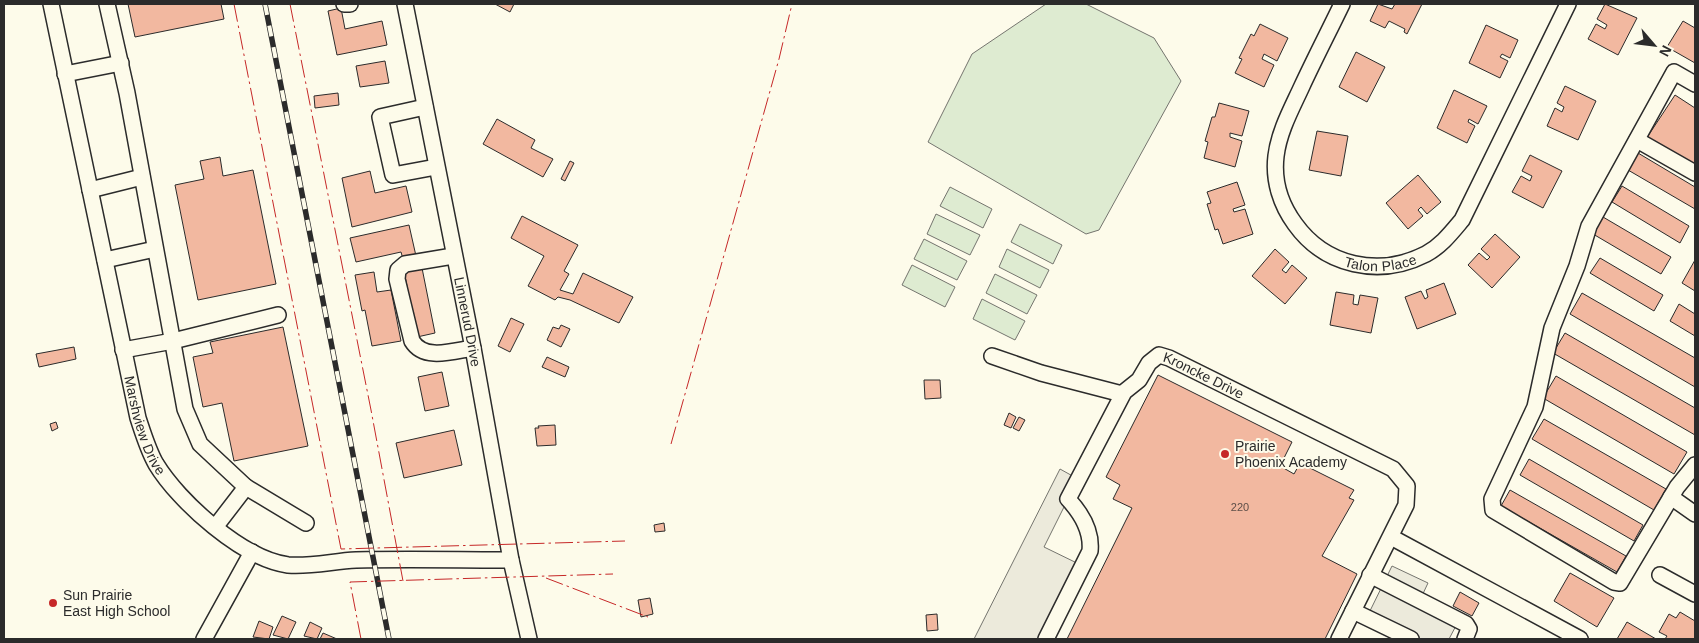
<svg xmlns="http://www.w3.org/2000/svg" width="1699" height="643" viewBox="0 0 1699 643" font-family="Arial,sans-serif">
  <rect width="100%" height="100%" fill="#fdfbea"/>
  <g fill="#deebd1" stroke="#74746e">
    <path d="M1046,4H1086L1154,38L1181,81L1099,230L1086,234L928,142L972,54Z"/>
    <path d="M950,187L992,209L983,228L940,206Z"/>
    <path d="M936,214L980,235L970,255L927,234Z"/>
    <path d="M1020,224L1062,245L1053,264L1011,242Z"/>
    <path d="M924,239L967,261L957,280L914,259Z"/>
    <path d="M1007,249L1049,270L1040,288L999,267Z"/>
    <path d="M912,265L955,287L945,307L902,285Z"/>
    <path d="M995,274L1037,295L1027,314L986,293Z"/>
    <path d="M982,299L1025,321L1015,340L973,319Z"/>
  </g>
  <g fill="#eceadb" stroke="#74746e">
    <path d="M1060,469L1078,479L1044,547L1083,566L1046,639H974Z"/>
    <path d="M1392,566L1428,583L1420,600L1459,620L1449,639H1412L1367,617Z"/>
  </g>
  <g fill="#f2b8a0" stroke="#2b2b2b">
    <path d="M128,4H221L224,19L135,37Z"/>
    <path d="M495,4H514L510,12Z"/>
    <path d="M1378,4L1392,9L1395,4H1422L1407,34L1404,32L1405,29L1389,21L1385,28L1370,21Z"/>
    <path d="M1605,4L1637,18L1618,55L1588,39L1596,24L1605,29L1607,25L1597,19Z"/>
    <path d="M341,8L345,29L382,21L387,45L337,55L328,11Z"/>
    <path d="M1683,21L1695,28V63L1667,47Z"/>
    <path d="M1260,24L1288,38L1277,61L1264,54L1262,59L1274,65L1264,87L1235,73L1242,59L1239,58L1251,34L1254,36Z"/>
    <path d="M1486,25L1518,40L1510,58L1502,54L1500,57L1508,61L1500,78L1469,63Z"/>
    <path d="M1356,52L1385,67L1367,102L1339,87Z"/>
    <path d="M385,61L389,83L360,87L356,66Z"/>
    <path d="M1565,86L1596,101L1578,140L1547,126L1555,108L1562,112L1564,107L1557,103Z"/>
    <path d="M1454,90L1487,106L1478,124L1469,119L1468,122L1475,126L1467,143L1437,128Z"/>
    <path d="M338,93L339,105L315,108L314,96Z"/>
    <path d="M1675,95L1695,108V161L1691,167L1646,139Z"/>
    <path d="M1219,103L1249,111L1242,136L1230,133V137L1242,141L1235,167L1204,158L1208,142L1205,141L1212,117H1215Z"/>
    <path d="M497,119L535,140L531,148L553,159L543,177L483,144Z"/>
    <path d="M1317,131L1348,136L1341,176L1309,170Z"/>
    <path d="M1638,153L1695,187V209L1628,170Z"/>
    <path d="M1530,155L1562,171L1543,208L1512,192L1521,176L1530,181L1532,176L1522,171Z"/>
    <path d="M220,157L223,176L253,170L276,284L198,300L175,185L204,179L200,161Z"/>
    <path d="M570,161L574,163L565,181L561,179Z"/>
    <path d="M370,171L375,193L406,186L412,212L352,227L342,178Z"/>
    <path d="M1418,175L1441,202L1427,214L1421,207L1418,210L1423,216L1408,229L1386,203Z"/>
    <path d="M1237,182L1245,205L1233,209L1234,212L1245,209L1253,234L1223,244L1218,229L1215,230L1207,204L1211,203L1207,192Z"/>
    <path d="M1622,186L1689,226L1680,243L1612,202Z"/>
    <path d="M522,216L578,245L564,271L569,274L560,290L573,294L583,273L633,297L619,323L570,300L558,297L555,300L528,286L544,256L511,238Z"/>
    <path d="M1603,217L1671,257L1661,274L1593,234Z"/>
    <path d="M409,225L416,256L403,259L401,252L356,262L350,238Z"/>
    <path d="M1495,234L1520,257L1492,288L1468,265L1479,253L1487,260L1490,257L1481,249Z"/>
    <path d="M1275,249L1289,262L1282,270L1286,273L1292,265L1307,278L1285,304L1252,276Z"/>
    <path d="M1600,258L1663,295L1654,311L1590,273Z"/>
    <path d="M1695,260V291L1682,283Z"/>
    <path d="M422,268L435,333L417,337L404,271Z"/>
    <path d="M374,272L377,292L391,290L401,341L372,346L365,310L362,311L355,275Z"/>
    <path d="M1444,283L1456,314L1417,329L1405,297L1421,291L1425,299L1428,297L1426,290Z"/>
    <path d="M1336,292L1354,295L1353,304L1358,305L1360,295L1378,298L1371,333L1330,325Z"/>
    <path d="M1582,293L1695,358V387L1570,314Z"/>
    <path d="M1679,304L1695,314V336L1670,321Z"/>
    <path d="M511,318L524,324L510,352L498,346Z"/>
    <path d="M561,325L570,329L561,347L547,340L553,327L559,329Z"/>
    <path d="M283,327L308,446L234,461L222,403L203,407L193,357L213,353L210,342Z"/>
    <path d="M1565,333L1695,408V435L1553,353Z"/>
    <path d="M74,347L76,359L39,367L36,354Z"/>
    <path d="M547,357L569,367L565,377L542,367Z"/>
    <path d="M442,372L449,406L425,411L418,377Z"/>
    <path d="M1158,375L1292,442L1280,466L1294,474L1300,463L1354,490L1349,498L1354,500L1322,556L1357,574L1325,639H1067L1132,508L1113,499L1120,485L1106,477Z"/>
    <path d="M1556,376L1687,452L1674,474L1543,398Z"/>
    <path d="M924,380H940L941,398L925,399Z"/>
    <path d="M1009,413L1016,417L1011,428L1004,425Z"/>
    <path d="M1019,417L1025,420L1019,431L1013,428Z"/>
    <path d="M1544,419L1666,489L1654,510L1532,439Z"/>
    <path d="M56,422L58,428L52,431L50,424Z"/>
    <path d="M555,425L556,445L537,446L535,428H539L538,426Z"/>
    <path d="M454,430L462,465L404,478L396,443Z"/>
    <path d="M1529,459L1643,525L1634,541L1520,475Z"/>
    <path d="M1510,490L1626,556L1617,572L1501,506Z"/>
    <path d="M664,523L665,531L655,532L654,525Z"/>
    <path d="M1570,573L1614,598L1597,627L1554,601Z"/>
    <path d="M1460,592L1479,603L1472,616L1453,606Z"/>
    <path d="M650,598L653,614L641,617L638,600Z"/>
    <path d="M1680,612L1695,621V639H1665L1667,636L1659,632L1669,614L1676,618Z"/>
    <path d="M937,614L938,630L927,631L926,615Z"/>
    <path d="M282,616L296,622L288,639L273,635Z"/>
    <path d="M259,621L273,627L269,639L253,637Z"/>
    <path d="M310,622L322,628L317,639L304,636Z"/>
    <path d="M1627,622L1656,639H1617Z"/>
    <path d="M323,633L337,639H320Z"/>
  </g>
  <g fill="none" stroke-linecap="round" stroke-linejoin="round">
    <g stroke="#2b2b2b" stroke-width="18">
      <g id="minor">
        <path id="s1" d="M51,4L138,418C143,433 148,450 156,464C179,502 243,559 288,565C310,567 334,561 356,560C408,559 460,560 511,560"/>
        <path d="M107,4L127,93L185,409L200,444L246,487L216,526"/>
        <path d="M344,4H350"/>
        <path id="s2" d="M405,4L473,348L511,560L529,639"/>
        <path id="s3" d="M1342,4C1329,31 1315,58 1302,86C1292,108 1279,131 1276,156C1273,181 1281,205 1295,224C1325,266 1379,278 1426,254C1441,246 1451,233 1462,220L1568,4"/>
        <path d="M65,74L121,63"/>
        <path d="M1695,84L1674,72L1589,226L1577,266L1552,328L1535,407L1492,499L1493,510L1614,582L1620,583L1677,487L1695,465"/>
        <path d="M425,107L380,117L393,175L436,167"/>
        <path d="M1637,140L1695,173"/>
        <path d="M90,190L142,177"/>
        <path d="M453,256L405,264L398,270L397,279L412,341C424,361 453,351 473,348"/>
        <path d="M105,260L155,249"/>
        <path d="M123,350L173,341L278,315"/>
        <path d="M992,356L1041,373L1122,394"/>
        <path d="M246,487L306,523"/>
        <path d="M1671,497L1695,514"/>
        <path d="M1391,537L1580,639"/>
        <path d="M1370,575L1466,624L1469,629L1465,639"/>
        <path d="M1660,575L1695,594"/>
        <path d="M1353,611L1411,639"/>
        <path d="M204,639L252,552"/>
        <path id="s4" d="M1046,639L1090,551C1092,531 1081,513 1068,499L1124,392L1139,380L1149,363L1159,355L1169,358L1393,469L1407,486L1406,505L1339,639"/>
      </g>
    </g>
    <use href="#minor" stroke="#fdfbea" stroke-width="15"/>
    <g stroke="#2b2b2b" stroke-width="5.5">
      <path id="rail" d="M265,4L389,639"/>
    </g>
    <use href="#rail" stroke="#fdfbea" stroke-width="4" stroke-dasharray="11" stroke-linecap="butt"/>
    <g stroke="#c62828" stroke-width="1" stroke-dasharray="18 4 2.5 4" stroke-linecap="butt">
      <path d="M234,4L341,549L625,541"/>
      <path d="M290,4L371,410L403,581"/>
      <path d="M671,444L779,59L792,4"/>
      <path d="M546,578L648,617"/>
      <path d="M361,639L350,582L613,574"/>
    </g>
  </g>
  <g fill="#c62828" stroke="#fdfbea" stroke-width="2">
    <circle cx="1225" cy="454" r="5"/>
    <circle cx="53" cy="603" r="5"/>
  </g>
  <g text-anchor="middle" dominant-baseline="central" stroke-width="4" stroke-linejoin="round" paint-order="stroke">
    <g font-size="11" fill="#5d4e48">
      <text x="1240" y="507">220</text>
    </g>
    <g font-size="14" fill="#2b2b2b" stroke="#fdfbea">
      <text stroke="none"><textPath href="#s3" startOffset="338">Talon Place</textPath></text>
      <text stroke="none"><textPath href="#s2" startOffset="324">Linnerud Drive</textPath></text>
      <text stroke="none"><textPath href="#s4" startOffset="378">Kroncke Drive</textPath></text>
      <text stroke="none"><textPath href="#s1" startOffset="432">Marshview Drive</textPath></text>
    </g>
    <g font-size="14" fill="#2b2b2b" stroke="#fdfbea" text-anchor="start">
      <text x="1235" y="446">Prairie<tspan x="1235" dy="16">Phoenix Academy</tspan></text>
      <text x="63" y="595">Sun Prairie<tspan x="63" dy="16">East High School</tspan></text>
    </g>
  </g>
  <rect width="1699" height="643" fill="none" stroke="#2b2b2b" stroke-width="10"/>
  <g transform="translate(1654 45) rotate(118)" stroke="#fdfbea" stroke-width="4" paint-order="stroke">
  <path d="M0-4L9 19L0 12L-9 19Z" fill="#2b2b2b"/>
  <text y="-8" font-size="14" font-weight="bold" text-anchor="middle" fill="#2b2b2b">N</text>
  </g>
</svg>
